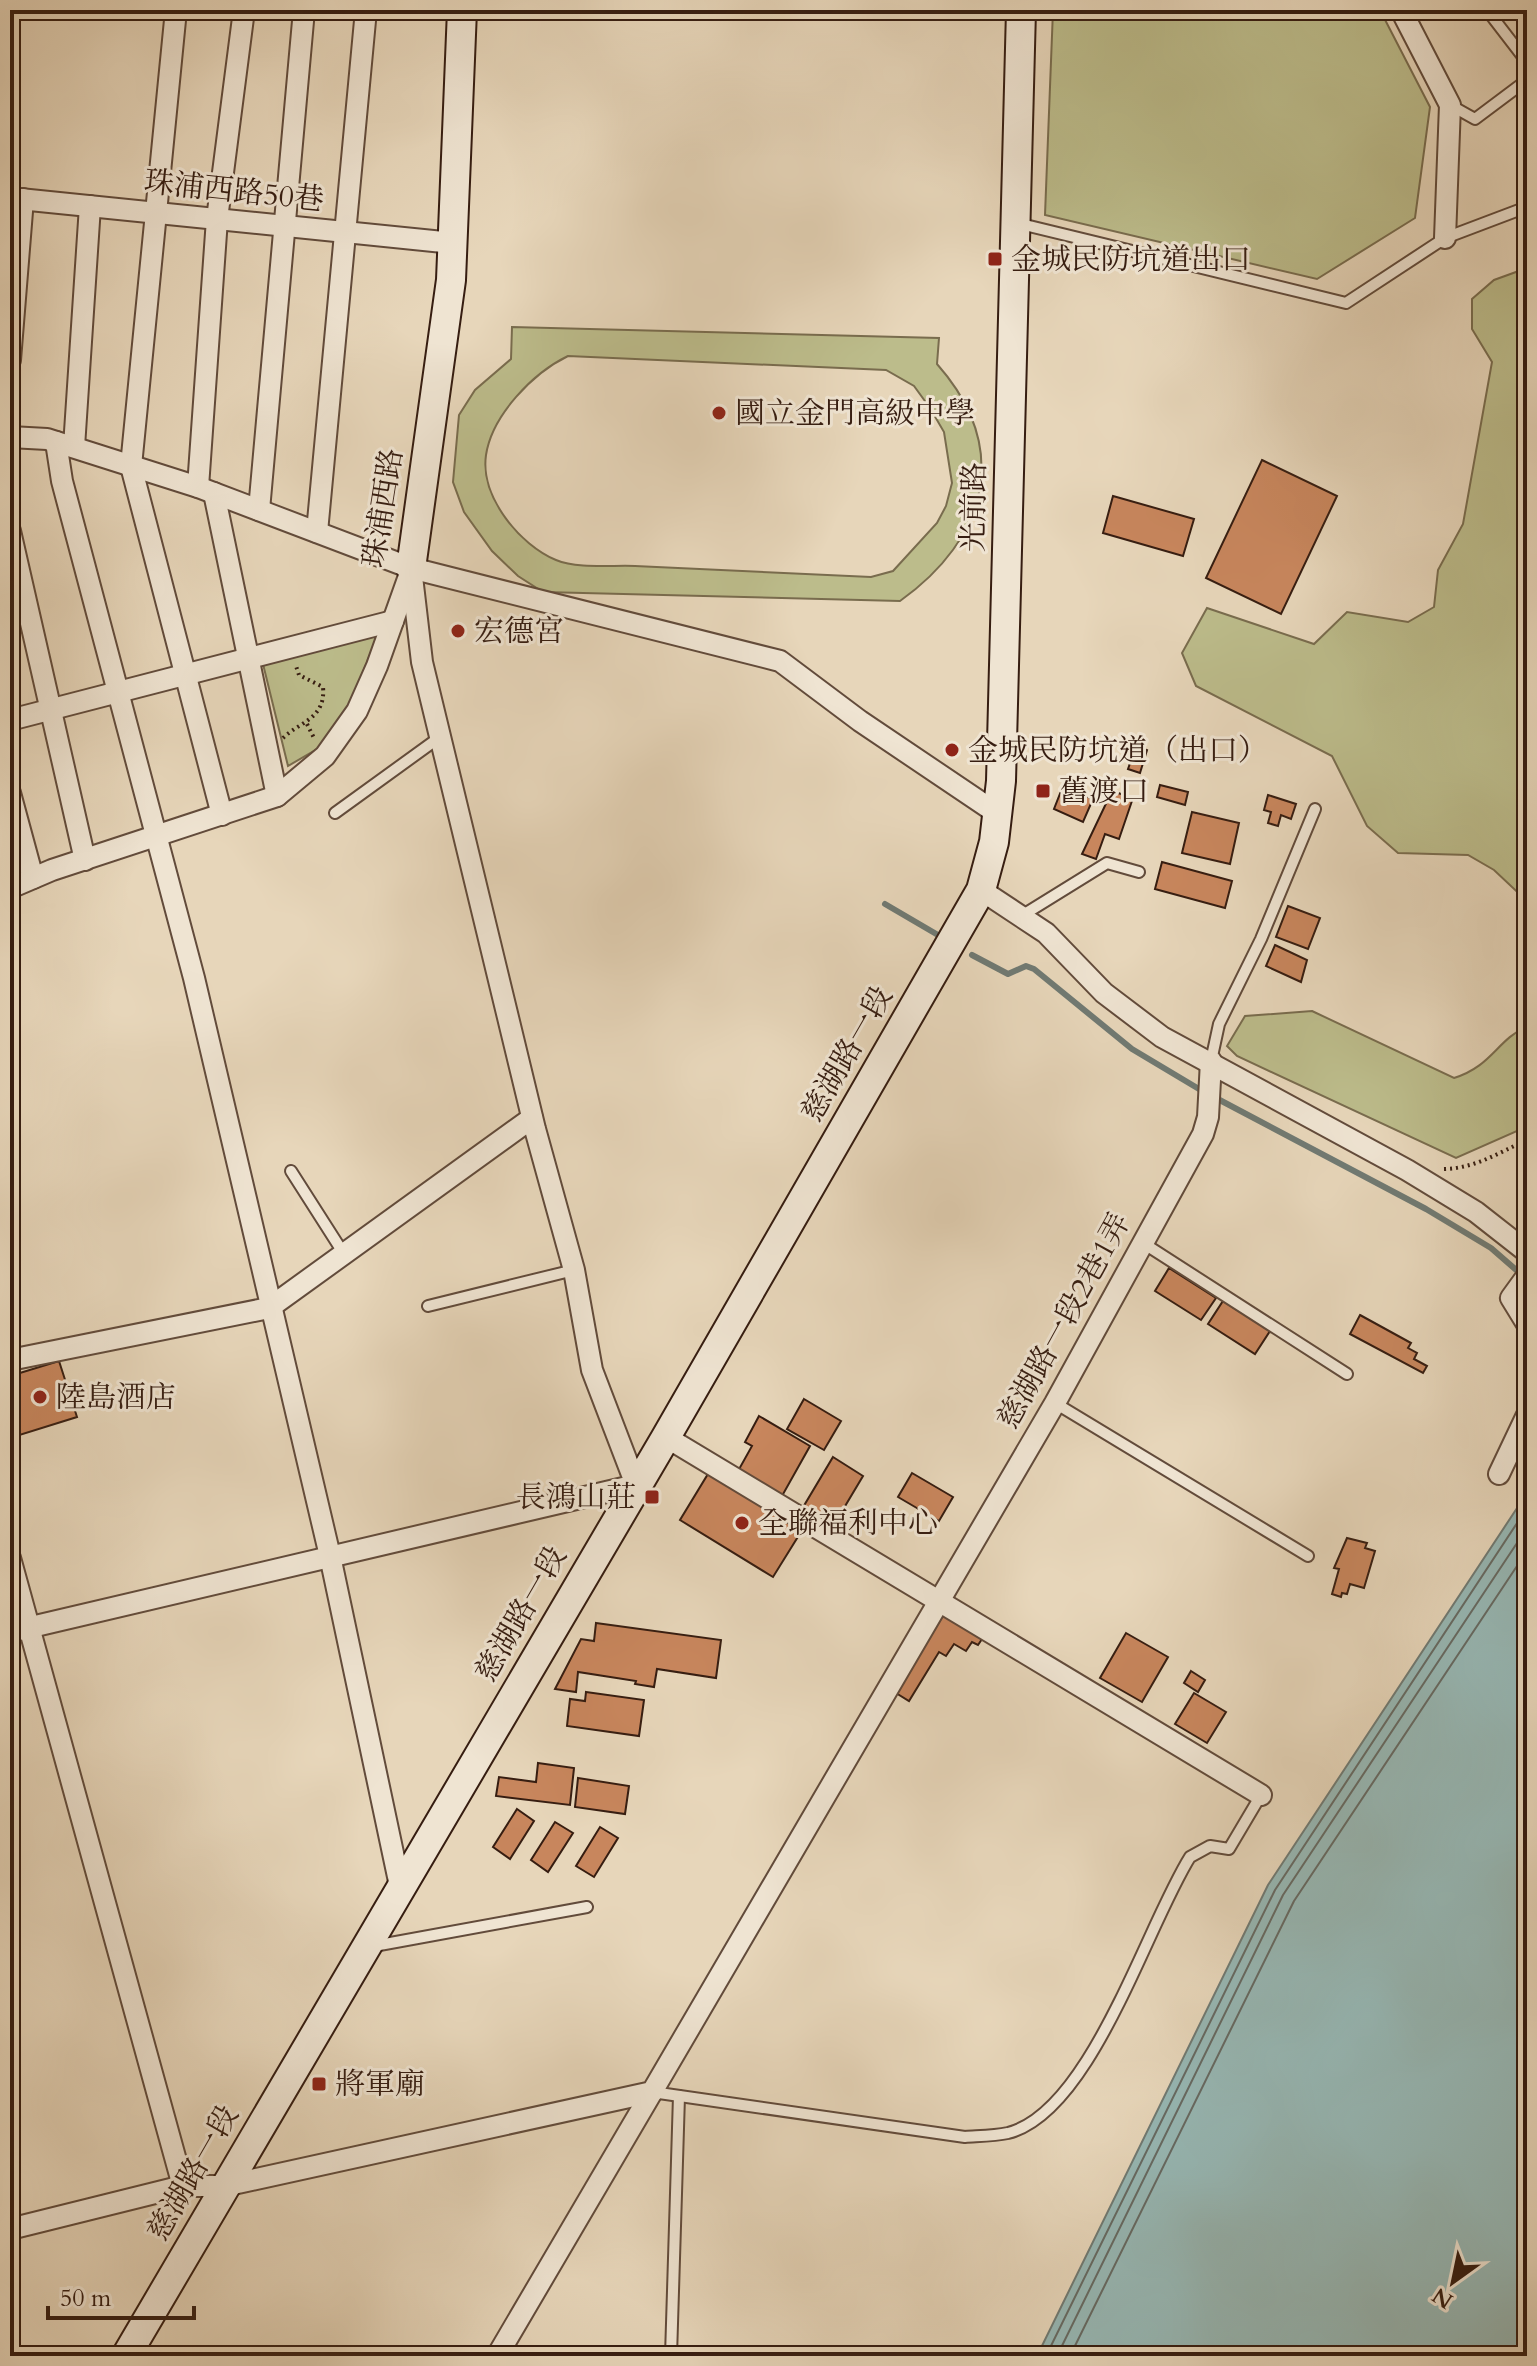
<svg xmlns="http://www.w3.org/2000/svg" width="1537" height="2366" viewBox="0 0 1537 2366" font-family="Cardo,'Noto Serif TC',serif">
  <rect width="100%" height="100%" fill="#e7d6ba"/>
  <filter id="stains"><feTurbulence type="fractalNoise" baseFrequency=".0025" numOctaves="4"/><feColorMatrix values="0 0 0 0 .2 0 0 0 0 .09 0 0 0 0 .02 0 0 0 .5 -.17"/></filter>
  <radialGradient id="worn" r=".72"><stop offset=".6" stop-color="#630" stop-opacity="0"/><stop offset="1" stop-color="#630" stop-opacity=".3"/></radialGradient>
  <g fill="#bcbc8b" stroke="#796c4e" stroke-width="2" fill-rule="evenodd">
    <path d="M1053,10H1380L1430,107L1415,218L1317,279L1045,215Z"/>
    <path d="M1527,268V901L1494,870L1468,855L1398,853L1367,826L1332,756L1196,686L1182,653L1207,608L1314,644L1347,612L1408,622L1434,607L1438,570L1463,524L1492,362L1472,329V299L1494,280Z"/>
    <path d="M512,327L939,338L937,364C1012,449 987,539 900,601L543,592L518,576L492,551L464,512L453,482L459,415L475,390L511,359ZM568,356L886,370L914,386L930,408L944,432L952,483L946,506L937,523L893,571L871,577C793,573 714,570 635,566C612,565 577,569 556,560C520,545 480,497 486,455C492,415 533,373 568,356Z"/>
    <path d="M379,632L352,699L324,745L288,766L263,664Z"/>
    <path d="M1312,1011L1454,1078C1492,1066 1496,1041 1527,1026V1133L1519,1130L1456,1158L1237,1056L1227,1046L1245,1016Z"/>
  </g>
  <path fill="#97b8b5" stroke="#707a73" stroke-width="2" d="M1527,1493V2356H1037L1268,1885Z"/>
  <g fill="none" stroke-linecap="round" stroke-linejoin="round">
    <g stroke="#666a63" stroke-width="2">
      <path d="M1046,2356L1275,1890L1527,1508"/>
      <path d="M1057,2356L1283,1895L1527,1528"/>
      <path d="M1070,2356L1294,1901L1527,1551"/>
    </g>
    <g stroke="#707a73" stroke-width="6">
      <path d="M885,904L938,935"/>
      <path d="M972,955L1008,974L1026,966L1034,969L1132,1049L1204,1092"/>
      <path d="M1214,1097L1426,1209L1491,1248L1522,1275"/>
    </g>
  </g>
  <g fill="#c8865d" stroke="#361d11" stroke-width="2">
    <path d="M1262,460L1337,496L1281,614L1206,578Z"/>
    <path d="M1113,496L1194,519L1183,556L1103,533Z"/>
    <path d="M1136,746L1147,750L1140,773L1128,769Z"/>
    <path d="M1160,785L1188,792L1185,805L1157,797Z"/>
    <path d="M1063,786L1093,799L1083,822L1054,809Z"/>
    <path d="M1112,791L1133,798L1119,839L1105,834L1096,859L1082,854Z"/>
    <path d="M1268,795L1296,804L1291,819L1281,815L1278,826L1268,823L1271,812L1264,810Z"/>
    <path d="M1192,812L1239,823L1230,864L1182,853Z"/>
    <path d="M1162,862L1232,881L1225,908L1155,889Z"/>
    <path d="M1288,906L1320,918L1308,949L1276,937Z"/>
    <path d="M1275,945L1307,960L1301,982L1266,966Z"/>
    <path d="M1169,1268L1216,1298L1201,1320L1155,1291Z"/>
    <path d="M1223,1301L1270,1331L1255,1354L1208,1324Z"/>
    <path d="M1360,1315L1411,1343L1408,1348L1417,1353L1414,1359L1427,1366L1423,1373L1350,1334Z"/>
    <path d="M59,1361L77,1417L10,1438V1376Z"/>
    <path d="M804,1399L841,1421L824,1450L787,1429Z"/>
    <path d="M759,1416L810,1446L782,1496L738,1471L752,1446L745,1442Z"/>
    <path d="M833,1457L863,1476L832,1528L802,1509Z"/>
    <path d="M711,1469L804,1527L773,1577L680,1520Z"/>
    <path d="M912,1473L953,1497L939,1521L898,1497Z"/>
    <path d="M1347,1538L1367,1543L1365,1548L1375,1551L1364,1588L1350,1584L1347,1594L1342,1593L1341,1597L1332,1594L1339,1569L1334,1568Z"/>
    <path d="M945,1612L984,1636L978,1645L972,1642L966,1651L954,1644L946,1656L939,1652L909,1701L896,1693Z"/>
    <path d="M596,1623L721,1640L716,1678L657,1669L654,1687L635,1684L636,1681L578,1672L576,1692L555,1689L581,1639L594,1641Z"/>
    <path d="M1126,1633L1168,1657L1142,1702L1100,1678Z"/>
    <path d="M1191,1671L1205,1680L1198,1692L1184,1683Z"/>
    <path d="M586,1692L644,1700L639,1736L567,1726L570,1699L585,1701Z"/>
    <path d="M1194,1693L1226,1712L1207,1743L1175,1724Z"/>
    <path d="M538,1763L574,1768L570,1805L496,1796L499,1777L536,1782Z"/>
    <path d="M578,1778L629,1786L625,1814L575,1807Z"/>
    <path d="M517,1809L534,1821L510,1859L493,1847Z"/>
    <path d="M555,1822L573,1833L548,1872L531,1860Z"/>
    <path d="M600,1827L618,1838L594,1877L576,1866Z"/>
  </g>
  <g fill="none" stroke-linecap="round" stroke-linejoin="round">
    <g stroke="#624b3b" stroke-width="14">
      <g id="lane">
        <path d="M1487,10L1527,62"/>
        <path d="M1450,105L1475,119L1527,80"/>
        <path d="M1017,223L1346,303L1445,238L1527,207"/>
        <path d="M335,813L440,737"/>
        <path d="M1023,915L1107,863L1139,872"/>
        <path d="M1211,1061L1219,1024L1261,939L1315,809"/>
        <path d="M291,1171L344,1254"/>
        <path d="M1143,1243L1347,1374"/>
        <path d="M428,1306L574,1270"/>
        <path d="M1055,1403L1308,1556"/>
        <path d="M374,1946L587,1907"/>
        <path d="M652,2092L965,2137C979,2136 994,2136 1008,2133C1091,2112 1146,1927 1190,1857L1210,1846L1229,1849L1261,1795"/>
        <path d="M671,2356L679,2096"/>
      </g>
    </g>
    <g stroke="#624b3b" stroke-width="24">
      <g id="street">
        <path d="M176,10L131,466L222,815"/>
        <path d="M1401,10L1450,105L1445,238"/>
        <path d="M10,198L453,243"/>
        <path d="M10,360L23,199"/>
        <path d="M10,437L47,439L198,487L411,568L780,661L860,721L998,814"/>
        <path d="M56,442L62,481L194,978L330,1556L400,1886"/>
        <path d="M74,447L90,206"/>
        <path d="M198,487L217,219L244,10"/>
        <path d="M214,493L277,796"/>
        <path d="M259,510L304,10"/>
        <path d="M10,531L85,860"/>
        <path d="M317,532L366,10"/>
        <path d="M10,720L393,621"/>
        <path d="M10,793L33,878"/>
        <path d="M10,888L52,870L277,796L325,756L357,711L377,666L409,576"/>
        <path d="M981,890L1046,933L1104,993L1162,1037L1407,1170L1476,1212L1527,1252"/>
        <path d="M1527,1276L1511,1298L1527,1324"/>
        <path d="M10,1360L269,1308L532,1118"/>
        <path d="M666,1437L1261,1795"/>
        <path d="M1499,1474L1527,1415"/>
        <path d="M10,1558L183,2186"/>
        <path d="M10,1632L636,1485L592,1370L574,1270L535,1129L422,662L411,568"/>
        <path d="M10,2229L183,2186H224L652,2092L1055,1403L1203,1134L1208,1117L1211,1061"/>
        <path d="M497,2356L652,2092"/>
      </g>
    </g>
    <g stroke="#361d11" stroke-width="32">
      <g id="secondary">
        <path d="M411,568L451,280L462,10"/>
        <path d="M126,2356L666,1437L981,890L994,842L1001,781L1021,10"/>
      </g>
    </g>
    <g stroke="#361d11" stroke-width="4" stroke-dasharray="2 4" stroke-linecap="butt">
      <path d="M307,724L315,740"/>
      <path d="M283,738C299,722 326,719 323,687L299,675L296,666"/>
      <path d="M1444,1169C1476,1168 1498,1153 1527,1140"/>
    </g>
    <use href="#lane" stroke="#efe4d2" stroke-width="10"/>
    <use href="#street" stroke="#efe4d2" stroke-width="20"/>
    <use href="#secondary" stroke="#efe4d2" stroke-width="28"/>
  </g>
  <g fill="#8f2418" stroke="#efe4d2" stroke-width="3">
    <rect x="987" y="251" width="16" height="16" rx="4"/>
    <circle cx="719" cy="413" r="8"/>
    <circle cx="458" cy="631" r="8"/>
    <circle cx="952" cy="750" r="8"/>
    <rect x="1035" y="783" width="16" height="16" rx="4"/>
    <circle cx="40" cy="1397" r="8"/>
    <rect x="644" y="1489" width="16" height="16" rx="4"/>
    <circle cx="742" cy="1523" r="8"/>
    <rect x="311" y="2076" width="16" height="16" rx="4"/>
  </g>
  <g text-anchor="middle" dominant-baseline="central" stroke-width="6" stroke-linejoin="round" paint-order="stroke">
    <g font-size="30" fill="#361d11" stroke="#efe4d2">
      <text transform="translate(234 191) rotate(6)">珠浦西路50巷</text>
      <text transform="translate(974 507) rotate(-89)">光前路</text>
      <text transform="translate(383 508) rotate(-81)">珠浦西路</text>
      <text transform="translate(847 1054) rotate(-60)">慈湖路一段</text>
      <text transform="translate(1064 1321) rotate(-61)">慈湖路一段2巷1弄</text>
      <text transform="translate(521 1614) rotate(-60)">慈湖路一段</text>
      <text transform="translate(193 2173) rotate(-60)">慈湖路一段</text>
    </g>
    <g font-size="30" fill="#361d11" stroke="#efe4d2" text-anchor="start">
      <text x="1011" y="259">金城民防坑道出口</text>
      <text x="735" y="413">國立金門高級中學</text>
      <text x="474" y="631">宏德宮</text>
      <text x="968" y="750">金城民防坑道（出口）</text>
      <text x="1059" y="791">舊渡口</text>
      <text x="56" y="1397">陸島酒店</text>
      <text x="636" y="1497" text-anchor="end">長鴻山莊</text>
      <text x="758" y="1523">全聯福利中心</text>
      <text x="335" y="2084">將軍廟</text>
    </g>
  </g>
  <rect width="1537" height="2366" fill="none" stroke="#e7d6ba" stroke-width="40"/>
  <rect x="12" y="12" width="1513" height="2342" fill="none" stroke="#361d11" stroke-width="4"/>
  <rect x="20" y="20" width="1497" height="2326" fill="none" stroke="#361d11" stroke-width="2"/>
  <g transform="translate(1453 2282) rotate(213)" stroke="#efe4d2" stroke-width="6" paint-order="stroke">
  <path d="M0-6L14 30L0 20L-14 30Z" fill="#361d11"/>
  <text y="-12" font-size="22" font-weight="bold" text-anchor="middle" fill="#361d11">N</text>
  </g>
  <path d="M48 2306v12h146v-12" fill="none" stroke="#361d11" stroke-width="4"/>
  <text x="60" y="2306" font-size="24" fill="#361d11" stroke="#efe4d2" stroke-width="6" paint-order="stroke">50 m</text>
  <rect width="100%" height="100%" filter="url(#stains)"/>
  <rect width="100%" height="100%" fill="url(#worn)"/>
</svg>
